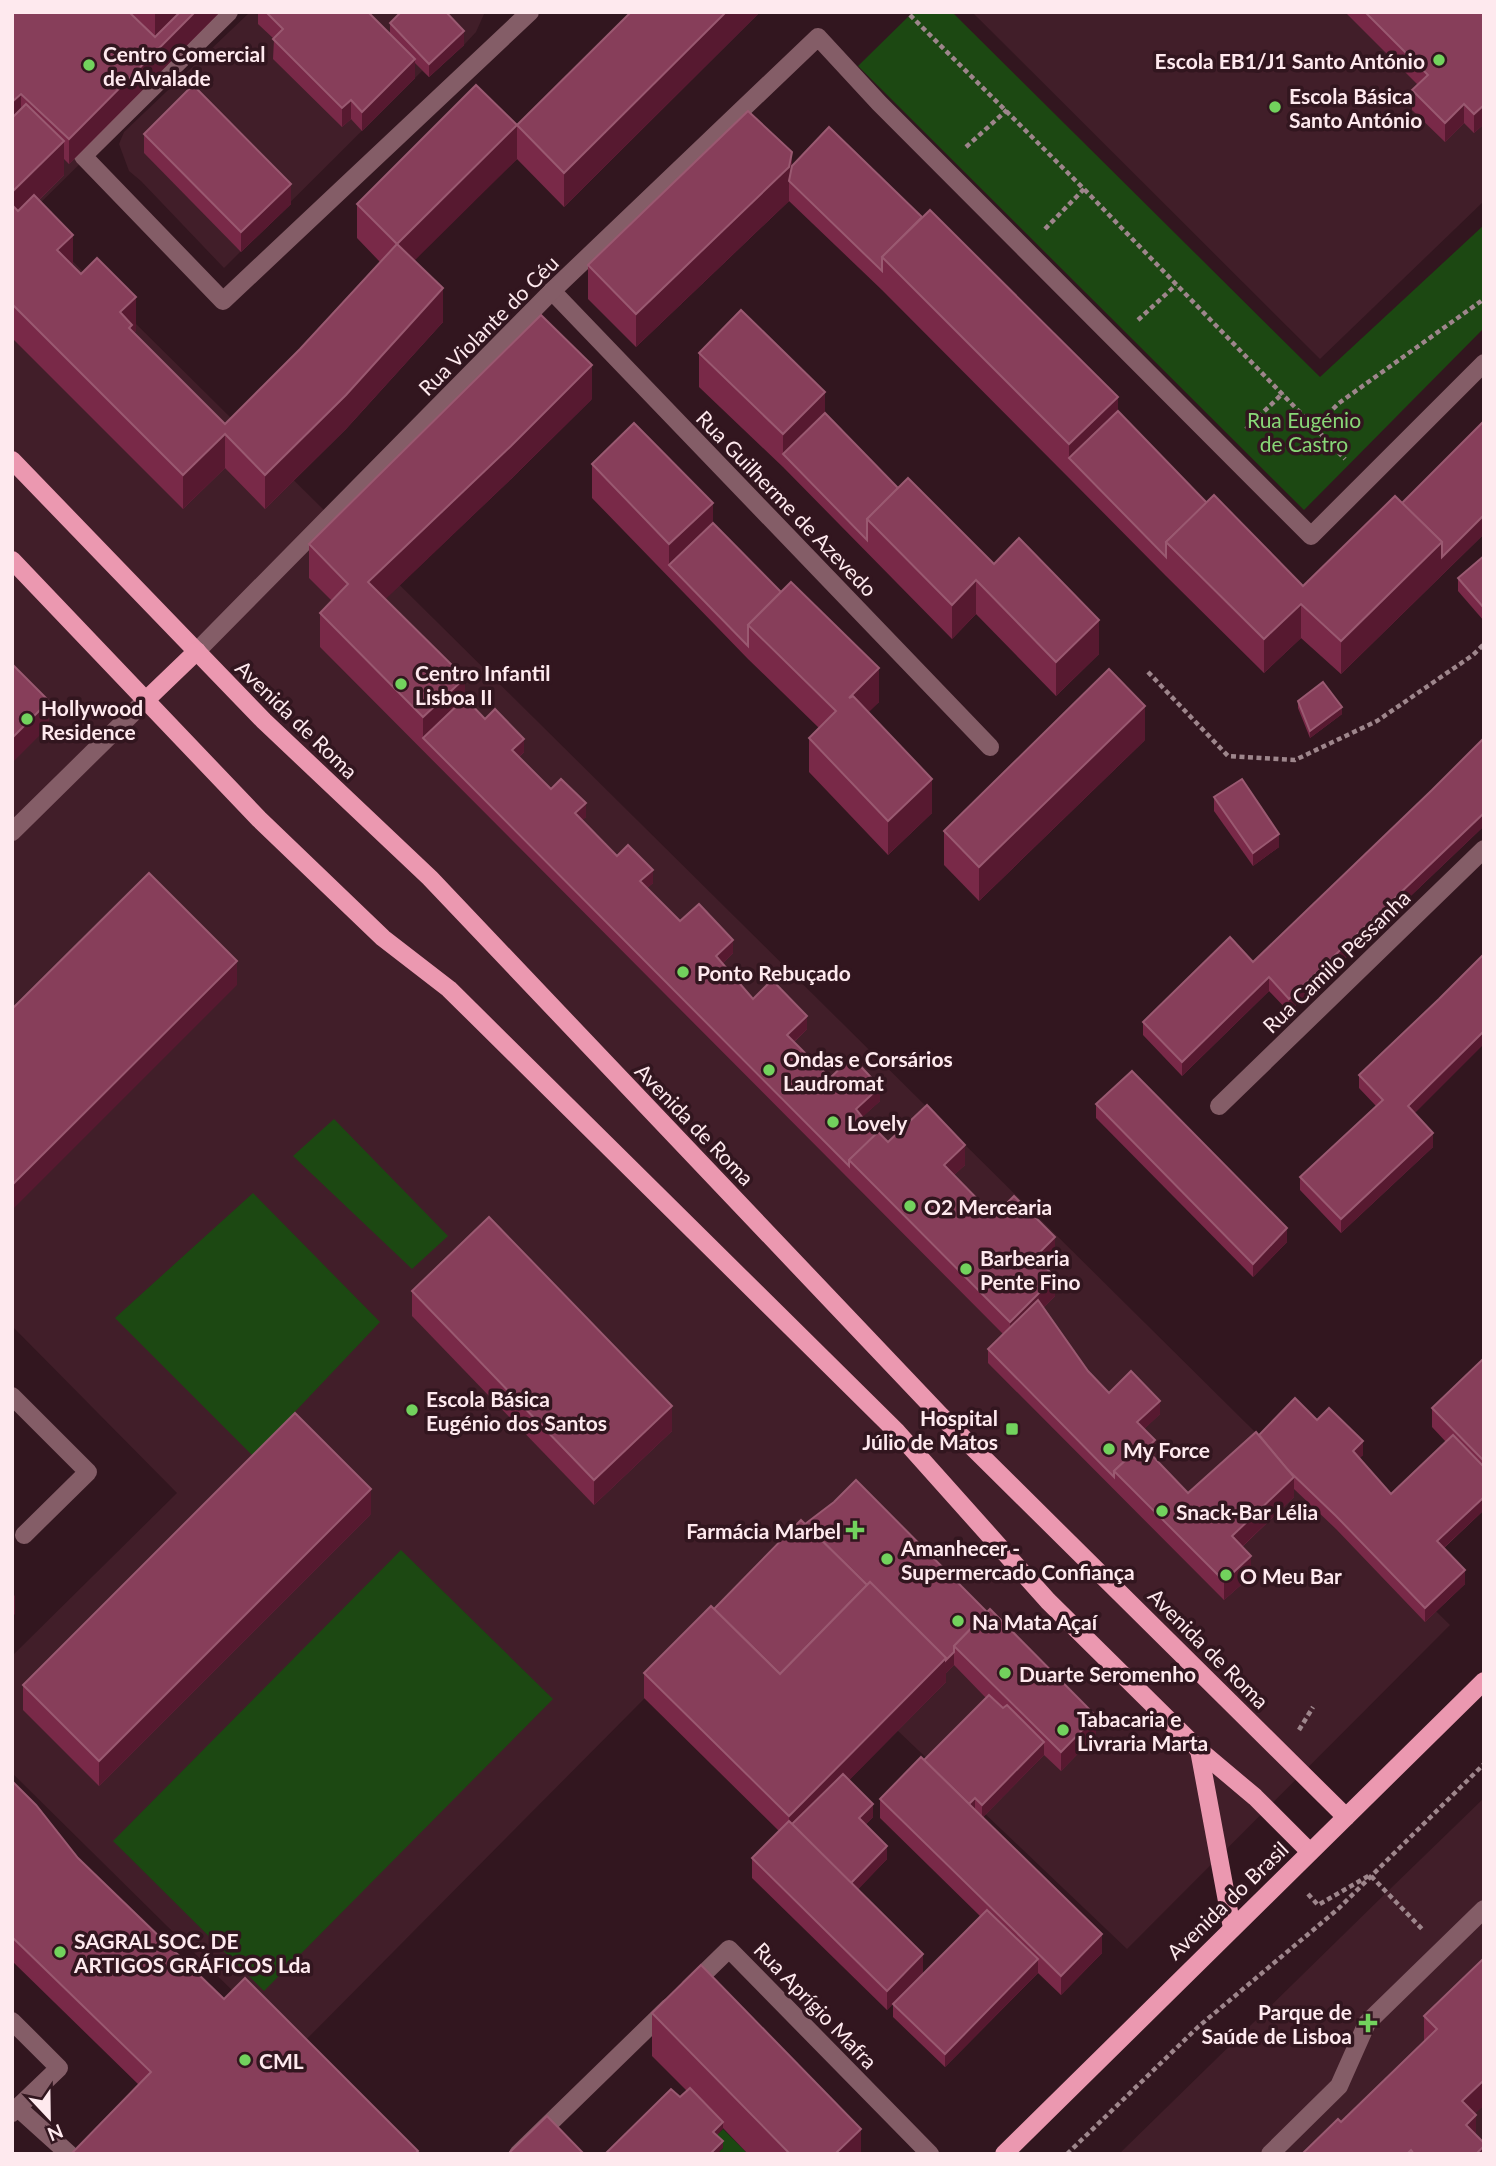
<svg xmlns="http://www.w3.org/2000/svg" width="1496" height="2166" viewBox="0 0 1496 2166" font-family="Lato,sans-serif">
  <rect width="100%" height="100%" fill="#32161f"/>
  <g fill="#411e29">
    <path d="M12,12H234L27,216L1450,1625L1127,1949L751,1591L290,2056L245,2003L12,1773V1656L177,1493L12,1326V892L14,890L12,888Z"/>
    <path d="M250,12H485L476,32L464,45L429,77L422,71L224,268L141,181L129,171L119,144L124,132Z"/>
    <path d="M972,12H1484V201L1320,359Z"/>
    <path d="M1484,1798V2154H1119L1387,1892Z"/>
  </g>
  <g fill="#1c4812">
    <path d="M913,12H952L1320,377L1484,225V328L1304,510L858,66Z"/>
    <path d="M334,1119L448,1236L412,1269L293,1156Z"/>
    <path d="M253,1193L380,1322L253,1456L115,1318Z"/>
    <path d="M401,1550L553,1699L264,1991L113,1841Z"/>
    <path d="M723,2129L748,2154H717L723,2148L714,2138Z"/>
  </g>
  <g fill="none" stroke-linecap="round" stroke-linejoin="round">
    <g stroke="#9e868c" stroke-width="4.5" stroke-dasharray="5 3.5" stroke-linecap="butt">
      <path d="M910,15L1084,189L1345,459"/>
      <path d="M966,147L1007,110"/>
      <path d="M1045,229L1084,189"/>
      <path d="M1138,320L1176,285"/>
      <path d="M1315,427L1339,403L1484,299"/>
      <path d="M1246,429L1283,393"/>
      <path d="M1148,672L1228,756L1295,760L1377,721L1473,655L1484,644"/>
      <path d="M1299,1730L1313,1707"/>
      <path d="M1308,1894L1318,1905L1370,1875L1422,1929"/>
      <path d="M1067,2154L1198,2027L1338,1909L1484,1764"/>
    </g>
    <g stroke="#845d67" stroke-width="18">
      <path d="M229,12L83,156L223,301L530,12"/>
      <path d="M552,291L990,747"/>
      <path d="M197,651L552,291L818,37L879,103L1311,536L1484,363"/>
      <path d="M12,832L146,700"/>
      <path d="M1219,1106L1484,849"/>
      <path d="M12,1396L88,1472L24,1535"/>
      <path d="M689,1988L729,1949L930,2154"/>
      <path d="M12,2021L59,2068L12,2113"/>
      <path d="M18,2108L69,2154"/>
      <path d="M518,2154L669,2007"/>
      <path d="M1270,2154L1339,2086L1367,2023L1484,1909"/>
    </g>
    <g stroke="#eb98b0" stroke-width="18">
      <path d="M12,460L264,721L430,878L941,1416L1346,1817"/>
      <path d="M12,560L259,819L383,938L449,989L897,1432L1048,1601L1199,1750L1255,1797L1310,1852"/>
      <path d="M146,700L197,651"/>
      <path d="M1199,1750L1232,1928"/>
      <path d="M1004,2154L1484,1681"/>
    </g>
  </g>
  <g fill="#792948">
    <path d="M12,12H220L69,164L64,159V175L39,200L73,267L136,331L134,332L225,424L300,349L380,262L357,238V204L517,125L631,12H760L564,207L517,159L414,260L443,322L346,429L265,509L225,468L183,509L12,338Z"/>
    <path d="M258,12H368L390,34V23L464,45L429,77L415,63V78L362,131L351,119L342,127L273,59L274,39L258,24Z"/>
    <path d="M1345,12H1484V124L1474,133L1464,123L1445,142L1412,110V90L1418,85Z"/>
    <path d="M144,134L291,204L241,252L144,153Z"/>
    <path d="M792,166L1118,411L1207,503L1303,586L1402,503L1484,421V534L1341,674L1301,638L1264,673L1166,576L1069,478L882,290L789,201L636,347L588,299V265Z"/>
    <path d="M699,353L825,413L898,488L994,564L1099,654L1056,696L976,614L952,639L783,467L699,387Z"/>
    <path d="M592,399L511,479L385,599L465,698L485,719L524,752L519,757L551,789L586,817L582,820L617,856L653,883L647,888L680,921L733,953L722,964L753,999L807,1029L794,1042L830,1078L880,1101L862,1117L876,1135L888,1142L965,1165L954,1175L994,1216L1055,1256L1045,1267L1055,1296L1043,1308L1088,1371L1109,1393L1160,1414L1144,1429L1155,1454L1153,1456L1188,1493L1259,1435L1317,1420L1363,1455L1359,1458L1391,1494L1446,1442L1432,1427V1408L1484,1358V1510L1444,1548L1465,1584L1425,1622L1336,1529L1294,1489V1497L1242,1547L1251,1576L1224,1600L988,1363V1349L1003,1334L320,647V613L332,601L309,578V544Z"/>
    <path d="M592,464L713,523L879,702L868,712L932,813L888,855L809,772V738L819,728L748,659L592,498Z"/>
    <path d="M1484,556V621L1458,591V578Z"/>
    <path d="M1298,701L1342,714L1310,738L1298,708Z"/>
    <path d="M1484,738V826L1289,1012L1269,991L1182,1076L1143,1035V1022L1253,962L1432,790Z"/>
    <path d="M1145,740L979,901L944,865V831Z"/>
    <path d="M1214,797L1279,847L1253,866L1214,811Z"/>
    <path d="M1359,1075L1414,1113L1433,1147L1341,1233L1300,1190V1177L1376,1106L1359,1088Z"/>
    <path d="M1096,1104L1287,1242L1253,1277L1096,1118Z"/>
    <path d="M412,1291L672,1431L594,1505L412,1316Z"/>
    <path d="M371,1514L99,1786L23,1710V1685Z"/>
    <path d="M805,1524L1096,1735L1061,1771L1044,1755L983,1817L1102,1953L1061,1995L1038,1973L945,2067L893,2017V2004L980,1916L880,1818V1799L924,1760L986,1698L954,1665L946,1673V1682L849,1780L873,1817L866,1824L887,1859L858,1889L923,1973L887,2010L752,1878V1858L779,1831L644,1698V1673Z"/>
    <path d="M12,1781L78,1858L224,1999L418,2154L139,2085L12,1961Z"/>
    <path d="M1484,1958V2105L1474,2114L1476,2135L1484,2154H1302L1341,2122L1424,2042V2016Z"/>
    <path d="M652,2013L861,2154H748L723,2128L717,2135L723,2148L680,2097L687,2091L652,2056Z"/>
  </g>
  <g fill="#571930">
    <path d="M157,12H220L69,164V139L155,53V14Z"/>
    <path d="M726,12H760L564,207V173Z"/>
    <path d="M464,31V45L429,77V64Z"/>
    <path d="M415,59V78L362,131V112Z"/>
    <path d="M21,94V119L12,127V102Z"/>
    <path d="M351,100V119L342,127V108Z"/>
    <path d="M1464,104V123L1445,142V123Z"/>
    <path d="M1484,105V124L1474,133V114Z"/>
    <path d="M517,125V159L397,278V244Z"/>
    <path d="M64,141V175L12,226V192Z"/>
    <path d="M792,152V184L789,181V201L636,347V314Z"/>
    <path d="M291,184V204L241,252V232Z"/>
    <path d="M73,235V268L57,250Z"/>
    <path d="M443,288V322L346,429L265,509V475Z"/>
    <path d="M136,297V331L132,334L120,312Z"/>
    <path d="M592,365V399L511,479L368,616V582Z"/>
    <path d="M825,392V426L783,454V434Z"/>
    <path d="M1118,397V431L1069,458V478V444Z"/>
    <path d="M225,434V468L183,509V475Z"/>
    <path d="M713,503V536L669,565V578V544Z"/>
    <path d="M1484,515V534L1341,674V641L1442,542Z"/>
    <path d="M976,580V614L952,639V605Z"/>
    <path d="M1301,604V638L1264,673V639Z"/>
    <path d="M1099,620V654L1056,696V662Z"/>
    <path d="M879,668V702L849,732V698Z"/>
    <path d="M465,678V712L423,738V717Z"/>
    <path d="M49,701V726L12,763V738Z"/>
    <path d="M1145,706V740L979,901V867Z"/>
    <path d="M1342,707V714L1310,738V731Z"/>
    <path d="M524,739V752L512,763V750Z"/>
    <path d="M932,779V813L888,855V821Z"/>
    <path d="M586,803V817L575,827V813Z"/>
    <path d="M1484,813V826L1289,1012V999Z"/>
    <path d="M1279,834V847L1253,866V853Z"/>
    <path d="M653,870V883L640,894V881Z"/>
    <path d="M733,940V953L716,970V956Z"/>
    <path d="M237,961V985L12,1210V1185Z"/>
    <path d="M1269,977V991L1182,1076V1062Z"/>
    <path d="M807,1016V1029L787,1048V1035Z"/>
    <path d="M1484,1031V1044L1408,1120V1106Z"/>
    <path d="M880,1087V1101L856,1123V1109Z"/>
    <path d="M1433,1133V1147L1341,1233V1219Z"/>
    <path d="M965,1145V1165L944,1184V1165Z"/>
    <path d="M1287,1228V1242L1253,1277V1264Z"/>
    <path d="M1055,1237V1256L1035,1276V1257Z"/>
    <path d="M1055,1277V1296L1010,1341V1322Z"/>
    <path d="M1160,1401V1414L1137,1436V1422Z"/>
    <path d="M672,1406V1431L594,1505V1480Z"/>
    <path d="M1155,1440V1454L1124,1481L1117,1474Z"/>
    <path d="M1363,1441V1455L1353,1465V1451Z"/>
    <path d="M1294,1477V1497L1232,1556V1536Z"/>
    <path d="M371,1489V1514L99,1786V1761Z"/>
    <path d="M1484,1497V1510L1437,1554V1541Z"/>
    <path d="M1251,1556V1576L1224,1600V1581Z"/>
    <path d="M1465,1570V1584L1425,1622V1608Z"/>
    <path d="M15,1595V1614L12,1617V1598Z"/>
    <path d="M954,1652V1665L946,1673V1682L796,1834L789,1827V1816L946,1658Z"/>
    <path d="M1096,1716V1735L1061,1771V1752Z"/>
    <path d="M1044,1742V1755L982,1818V1805Z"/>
    <path d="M975,1798V1811L966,1807Z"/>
    <path d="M873,1804V1817L859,1831V1818Z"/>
    <path d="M887,1846V1859L849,1899V1886Z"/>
    <path d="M1102,1934V1953L1061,1995V1976Z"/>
    <path d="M923,1954V1973L887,2010V1991Z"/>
    <path d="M1038,1959V1973L945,2067V2054Z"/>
    <path d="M1484,2080V2105L1462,2126V2101Z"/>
    <path d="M1476,2115V2140L1466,2125Z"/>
    <path d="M723,2122V2129L713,2138V2132Z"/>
    <path d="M861,2129V2154H835Z"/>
    <path d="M723,2141V2148L717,2154H710Z"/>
    <path d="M1484,2146V2154H1476Z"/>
  </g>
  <g fill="#873e5a" stroke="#9a5971" stroke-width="2">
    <path d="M12,12H129L155,37L180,12H195L69,139L21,94L12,102Z"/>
    <path d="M266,12H368L415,59L362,112L351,100L342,108L273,39L283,29Z"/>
    <path d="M401,12H446L464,31L429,64L390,23Z"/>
    <path d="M631,12H726L564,173L517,125L397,244L357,204L476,85L517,125Z"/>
    <path d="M1365,12H1484V105L1474,114L1464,104L1445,123L1412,90L1428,75Z"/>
    <path d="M193,85L291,184L241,232L144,134Z"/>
    <path d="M26,104L64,141L12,192V118Z"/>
    <path d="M748,111L792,152L789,167L636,314L588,265Z"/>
    <path d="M829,127L922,217L882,257V271L789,181L792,166Z"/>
    <path d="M34,195L73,235L57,250L81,274L97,258L136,297L120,312L132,325L129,328L225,424L300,349L397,244L443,288L346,395L265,475L225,434L183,475L12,304V205L18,211Z"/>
    <path d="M930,210L1118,397L1069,444L882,257Z"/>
    <path d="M741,310L825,392L783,434L699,353Z"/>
    <path d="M541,315L592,365L511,446L368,582L465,678L423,717L320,613L348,584L309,544Z"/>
    <path d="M1118,411L1207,503L1166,542V557L1069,458Z"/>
    <path d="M825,413L898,488L867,519V540L783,454Z"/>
    <path d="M1484,421V515L1442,557V542L1402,503Z"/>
    <path d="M634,423L713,503L669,544L592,464Z"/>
    <path d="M908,478L994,564L1019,538L1099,620L1056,662L976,580L952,605L867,519Z"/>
    <path d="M1214,495L1303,586L1395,496L1442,542L1341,641L1301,604L1264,639L1166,542Z"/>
    <path d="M713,523L781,592L748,625V646L669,565Z"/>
    <path d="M1484,556V608L1458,578Z"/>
    <path d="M791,582L879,668L849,698L853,696L932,779L888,821L809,738L836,711L748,625Z"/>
    <path d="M12,664L49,701L12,738Z"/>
    <path d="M1109,669L1145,706L979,867L944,831Z"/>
    <path d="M1323,682L1342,707L1310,731L1298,701Z"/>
    <path d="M465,698L485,719L495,709L524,739L512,750L551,789L561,779L586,803L575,813L617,856L628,845L653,870L640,881L680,921L699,904L733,940L716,956L753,999L772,980L807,1016L787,1035L830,1078L852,1057L880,1087L856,1109L876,1135L849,1160V1166L423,738Z"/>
    <path d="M1484,738V813L1289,999L1269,977L1182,1062L1143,1022L1230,937L1253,962L1432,790Z"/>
    <path d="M1242,779L1279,834L1253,853L1214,797Z"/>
    <path d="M149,873L237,961L12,1185V1009Z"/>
    <path d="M1484,954V1031L1408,1106L1433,1133L1341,1219L1300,1177L1383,1100L1359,1075L1439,999Z"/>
    <path d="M1132,1071L1287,1228L1253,1264L1096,1104Z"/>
    <path d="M927,1105L965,1145L944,1165L994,1216L1014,1196L1055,1237L1035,1257L1055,1277L1010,1322L849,1160L878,1132L888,1142Z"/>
    <path d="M489,1217L672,1406L594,1480L412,1291Z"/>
    <path d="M1038,1300L1088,1371L1109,1393L1131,1371L1160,1401L1137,1422L1155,1440L1146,1449L1142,1445L1114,1471V1477L988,1349Z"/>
    <path d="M1484,1358V1461L1432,1408Z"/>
    <path d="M1295,1398L1317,1420L1329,1408L1363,1441L1353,1451L1391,1494L1453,1435L1484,1467V1497L1437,1541L1465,1570L1425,1608L1336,1516L1286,1468L1259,1435Z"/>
    <path d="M295,1413L371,1489L99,1761L23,1685Z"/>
    <path d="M1256,1432L1294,1477L1232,1536L1251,1556L1224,1581L1114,1471L1142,1445L1188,1493Z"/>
    <path d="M856,1480L987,1612L954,1646V1652L946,1660V1658L870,1582L867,1585L805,1524L834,1502Z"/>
    <path d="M801,1520L867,1585L780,1674L714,1609Z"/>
    <path d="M870,1582L946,1658L789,1816L644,1673L711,1606L780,1674Z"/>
    <path d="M990,1609L1096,1716L1061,1752L954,1646Z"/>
    <path d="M989,1695L1003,1708L1007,1705L1044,1742L982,1805L975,1798L969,1804L924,1760Z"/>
    <path d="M921,1757L1102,1934L1061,1976L880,1799Z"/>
    <path d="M843,1774L873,1804L859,1818L887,1846L851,1883L792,1824Z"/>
    <path d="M12,1781L36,1805L78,1858L224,1999L245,1978L418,2151L415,2154H71L151,2072L12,1937Z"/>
    <path d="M789,1821L923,1954L887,1991L752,1858Z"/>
    <path d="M987,1910L1038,1959L945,2054L893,2004Z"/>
    <path d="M1484,1958V2080L1462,2101L1476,2115L1466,2125L1484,2143V2146L1476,2154H1414L1411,2150L1407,2154H1302L1338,2119L1341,2122L1437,2029L1424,2016Z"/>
    <path d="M701,1965L861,2129L835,2154H790L652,2013Z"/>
    <path d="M690,2088L723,2122L713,2132L723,2141L710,2154H605L671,2089L680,2097Z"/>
    <path d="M547,2116L584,2154H508Z"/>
  </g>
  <g fill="#72d25d" stroke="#32161f" stroke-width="2.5">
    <circle cx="1439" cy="60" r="7"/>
    <circle cx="89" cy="65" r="7"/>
    <circle cx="1275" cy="107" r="7"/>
    <circle cx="401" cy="684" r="7"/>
    <circle cx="27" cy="719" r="7"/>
    <circle cx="683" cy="972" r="7"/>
    <circle cx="769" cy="1070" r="7"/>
    <circle cx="833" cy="1122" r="7"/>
    <circle cx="910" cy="1206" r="7"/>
    <circle cx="966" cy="1269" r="7"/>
    <circle cx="412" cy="1410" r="7"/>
    <rect x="1005" y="1422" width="14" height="14" rx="3.5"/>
    <circle cx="1109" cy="1449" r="7"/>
    <circle cx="1162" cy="1511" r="7"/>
    <path d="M851.5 1519.5h7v7h7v7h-7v7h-7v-7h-7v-7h7z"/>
    <circle cx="887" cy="1559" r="7"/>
    <circle cx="1226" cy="1575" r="7"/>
    <circle cx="958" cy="1621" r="7"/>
    <circle cx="1005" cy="1673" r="7"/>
    <circle cx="1063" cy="1730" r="7"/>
    <circle cx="60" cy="1952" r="7"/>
    <path d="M1364.5 2012.5h7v7h7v7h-7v7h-7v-7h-7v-7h7z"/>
    <circle cx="245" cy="2060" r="7"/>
  </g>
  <g text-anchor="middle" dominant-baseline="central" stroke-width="7" stroke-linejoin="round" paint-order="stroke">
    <g font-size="21" font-weight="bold" fill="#fee9ee" stroke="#32161f" text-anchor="start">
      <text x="103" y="53">Centro Comercial<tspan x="103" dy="24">de Alvalade</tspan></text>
      <text x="1425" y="60" text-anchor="end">Escola EB1/J1 Santo António</text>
      <text x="1289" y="95">Escola Básica<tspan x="1289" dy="24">Santo António</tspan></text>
      <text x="415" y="672">Centro Infantil<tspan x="415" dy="24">Lisboa II</tspan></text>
      <text x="41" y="707">Hollywood<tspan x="41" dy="24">Residence</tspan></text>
      <text x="697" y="972">Ponto Rebuçado</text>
      <text x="783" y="1058">Ondas e Corsários<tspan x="783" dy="24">Laudromat</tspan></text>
      <text x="847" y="1122">Lovely</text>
      <text x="924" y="1206">O2 Mercearia</text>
      <text x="980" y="1257">Barbearia<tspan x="980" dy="24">Pente Fino</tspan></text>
      <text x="426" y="1398">Escola Básica<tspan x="426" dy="24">Eugénio dos Santos</tspan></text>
      <text x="998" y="1417" text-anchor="end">Hospital<tspan x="998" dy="24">Júlio de Matos</tspan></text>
      <text x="1123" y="1449">My Force</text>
      <text x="1176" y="1511">Snack-Bar Lélia</text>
      <text x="841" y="1530" text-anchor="end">Farmácia Marbel</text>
      <text x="901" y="1547">Amanhecer -<tspan x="901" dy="24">Supermercado Confiança</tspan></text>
      <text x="1240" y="1575">O Meu Bar</text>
      <text x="972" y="1621">Na Mata Açaí</text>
      <text x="1019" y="1673">Duarte Seromenho</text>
      <text x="1077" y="1718">Tabacaria e<tspan x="1077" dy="24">Livraria Marta</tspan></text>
      <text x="74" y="1940">SAGRAL SOC. DE<tspan x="74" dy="24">ARTIGOS GRÁFICOS Lda</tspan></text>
      <text x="1352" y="2011" text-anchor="end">Parque de<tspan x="1352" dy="24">Saúde de Lisboa</tspan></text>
      <text x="259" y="2060">CML</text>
    </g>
    <g font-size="21" fill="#fee9ee" stroke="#32161f">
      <text transform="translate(488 325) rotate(-45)">Rua Violante do Céu</text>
      <text transform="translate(787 503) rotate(46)">Rua Guilherme de Azevedo</text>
      <text transform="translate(297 719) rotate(44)">Avenida de Roma</text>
      <text transform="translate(1336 961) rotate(-44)">Rua Camilo Pessanha</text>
      <text transform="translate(695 1124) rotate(46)">Avenida de Roma</text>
      <text transform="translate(1209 1648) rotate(45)">Avenida de Roma</text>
      <text transform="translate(1227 1900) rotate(-44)">Avenida do Brasil</text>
      <text transform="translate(816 2005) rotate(46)">Rua Aprígio Mafra</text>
    </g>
    <g font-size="21" fill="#88d777" stroke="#32161f">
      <text x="1304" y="419">Rua Eugénio<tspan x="1304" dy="24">de Castro</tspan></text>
    </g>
  </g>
  <rect width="1496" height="2166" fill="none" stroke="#fee9ee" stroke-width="28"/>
  <g transform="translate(49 2117) rotate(158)" stroke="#32161f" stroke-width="5" paint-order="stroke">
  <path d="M0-5L12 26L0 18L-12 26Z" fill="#fee9ee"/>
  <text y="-10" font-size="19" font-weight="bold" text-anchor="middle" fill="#fee9ee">N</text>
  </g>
</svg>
